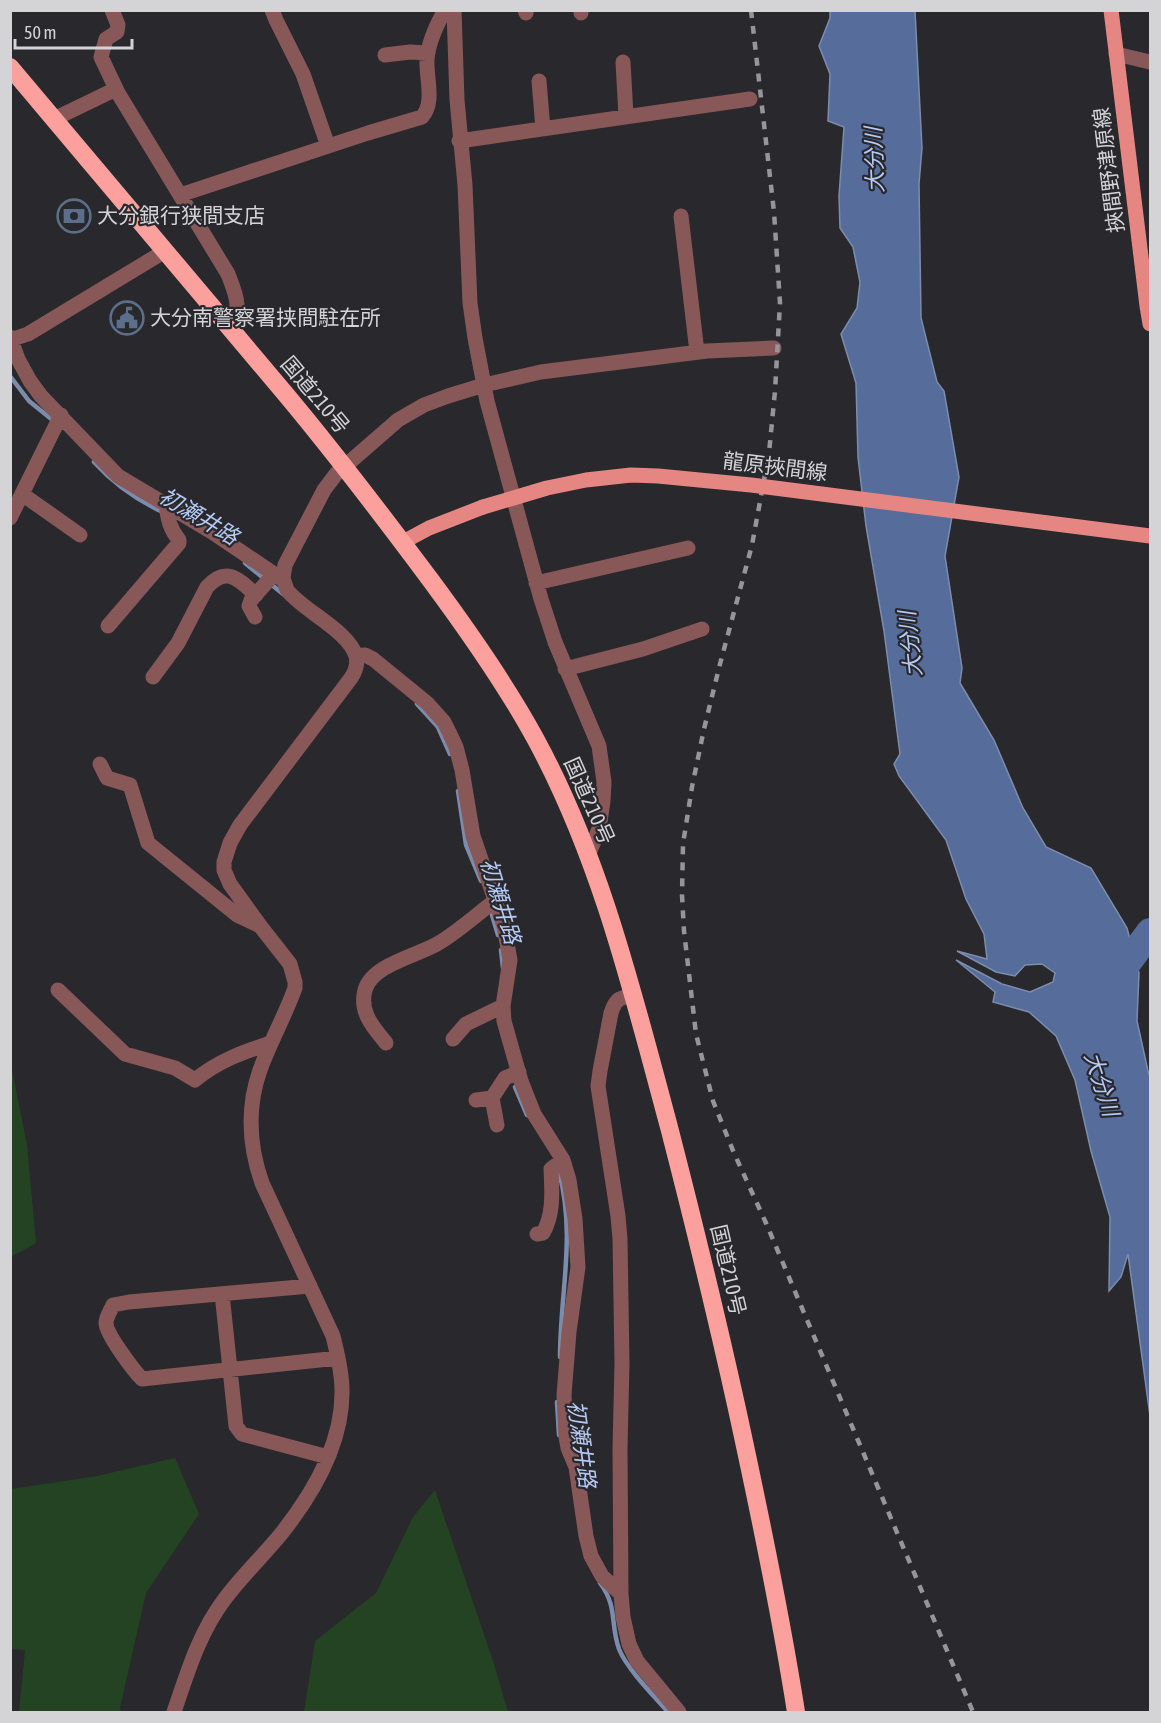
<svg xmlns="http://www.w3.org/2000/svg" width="1161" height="1723" font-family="'Asap Condensed','Noto Sans JP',sans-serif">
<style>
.green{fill:#234322}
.water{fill:#566d9b;stroke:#7c8cad;stroke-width:1.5}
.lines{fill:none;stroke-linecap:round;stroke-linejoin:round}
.stream{stroke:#7c8cad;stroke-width:4.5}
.river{stroke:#566d9b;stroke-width:28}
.minor{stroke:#875857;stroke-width:15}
.major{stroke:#e58683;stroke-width:15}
.highway{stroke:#fca09d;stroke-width:18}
.rail{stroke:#969599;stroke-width:4.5;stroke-dasharray:8 8;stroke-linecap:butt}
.major-bridge{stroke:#e58683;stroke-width:15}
.labels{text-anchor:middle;stroke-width:4.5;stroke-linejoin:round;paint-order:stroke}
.street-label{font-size:21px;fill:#d4d4d7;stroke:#29282d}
.poi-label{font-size:21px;fill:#d4d4d7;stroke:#29282d;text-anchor:start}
.water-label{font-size:22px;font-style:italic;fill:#b4caf4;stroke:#29282d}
</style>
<rect width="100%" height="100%" fill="#29282d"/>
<path class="green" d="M11 1065 27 1145 36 1243 11 1257Z
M175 1458 199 1514 146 1593 120 1708 121 1712H19L25 1650 11 1649V1489L97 1476Z
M435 1490 494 1664 508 1712H304L315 1641 376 1593 413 1517Z"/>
<path class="water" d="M830 11H915L922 148 919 184 921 318 937 382 944 391 959 477 945 556 962 668 960 683 994 740 1023 808 1046 847 1091 868 1127 928 1139 973 1137 1021 1148 1071 1150 1077V1416L1128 1254 1121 1277 1109 1291 1110 1217 1091 1151 1075 1080 1056 1036 1029 1012 993 1002 995 992 956 960 1002 984 1030 992 1053 982 1055 973 1042 964 1025 965 1015 976 996 972 957 951 987 959 984 934 966 899 946 840 899 776 894 764 900 754 884 631 866 526 858 457 856 383 841 334 857 308 860 282 853 247 840 228 839 196 844 127 828 121 830 74 819 46 830 18Z"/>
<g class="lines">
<path class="stream" d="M10 376 29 401 55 422
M94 462C114 484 138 501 165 513
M245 563 283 594
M417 704 438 727 450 754
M458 791 466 845 481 881
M492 915 498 935
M501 950 503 968
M515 1087 527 1115
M559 1172C576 1236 560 1293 560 1357
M557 1402 559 1435
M600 1583C618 1607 610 1624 619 1649 627 1669 654 1696 668 1712"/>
<path class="river" d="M1111 985 1150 932"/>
<path class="minor" d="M112 10 118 25 117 32 106 39 101 57 118 93 228 274C235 293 244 309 228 326
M272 10 276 20 303 74 328 146
M454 10 457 100 465 185 470 303 475 338 487 401 541 599 555 642 599 746 604 782 603 801 599 829 589 853
M525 10 526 13
M581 10V13
M1116 54 1150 62
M385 55 410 52 428 53
M623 62 626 116
M539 81 543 129
M54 119 116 89
M459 141 750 99
M180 195 368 133 422 117C435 103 426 78 427 60 428 44 437 24 445 10
M681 216 697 352
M10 337 18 359 30 381 41 396 118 476 212 532 283 580
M10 340 28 334 165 251
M22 494 80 535
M10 518 61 415
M536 583 688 548
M255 617 249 606 251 600 274 574
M108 626 179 543V540C170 529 168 520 166 505
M356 656 365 655 373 659 427 703 444 722 449 732 456 747 462 770 473 836 504 926 510 960 503 1006 504 1021 521 1081 534 1114 563 1160 569 1180 575 1219 578 1267 569 1332 564 1395 566 1437 568 1448 576 1467 586 1536 591 1556 602 1576 621 1594
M565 669 643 649 702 629
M153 677 178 643 207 587C227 565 239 580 256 595
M100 764 107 778 130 785 148 843 237 915 258 925
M58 990 125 1054 175 1068 195 1080C218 1061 243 1052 271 1043
M634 995C619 998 616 998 611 1013L600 1071 598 1086 618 1216 620 1239 622 1363 620 1449 621 1594 623 1617 629 1644 637 1661 679 1712
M453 1039 466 1024 503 1006
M386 1043C373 1027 359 1012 365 990 372 965 416 956 437 944 458 932 477 914 496 900
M492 1098 497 1125
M476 1100 492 1098 505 1078 519 1072
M537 1234 543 1233C554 1214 552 1191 551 1169L563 1160
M310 1286 129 1302 113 1305C111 1310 106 1317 106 1323 106 1334 134 1371 142 1379L338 1358
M222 1294 236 1426 242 1434 328 1457
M174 1712C187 1674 199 1633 224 1600 241 1577 262 1557 281 1534 313 1494 343 1443 342 1390 342 1371 337 1353 333 1336L262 1183C249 1146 247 1107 260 1070 270 1042 285 1016 295 988V982L290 964 261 927 230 884 224 870V862L230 843 240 825 351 678C355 672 358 664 356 656 348 630 303 611 287 590L283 578 285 565 324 490 336 474 398 420 424 405 448 396 484 385 541 372 707 351 774 348"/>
<path class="major" d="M1111 10 1147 306 1150 324
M403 542 429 528 483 507"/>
<path class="highway" d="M10 67C103 177 196 287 288 397 338 457 385 519 432 582 469 632 505 683 535 738 601 859 633 994 669 1127 693 1220 716 1314 737 1409 759 1510 780 1610 796 1712"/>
<path class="rail" d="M751 10 774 212 780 303 775 391 769 453 752 545 720 664 704 729 692 787 683 844 682 895 684 931 696 1034 713 1101 734 1153 766 1223 973 1712"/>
<path class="major-bridge" d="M483 507 547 488 586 480 631 475 658 476 751 485 1150 536"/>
</g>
<defs>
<symbol id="bank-ring" viewBox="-11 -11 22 22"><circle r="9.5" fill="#29282d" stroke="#5c6f8a" stroke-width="1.5"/><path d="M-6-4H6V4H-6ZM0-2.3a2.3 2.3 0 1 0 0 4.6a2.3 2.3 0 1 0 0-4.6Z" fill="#5c6f8a"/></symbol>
<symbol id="civic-ring" viewBox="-11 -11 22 22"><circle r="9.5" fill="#29282d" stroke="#5c6f8a" stroke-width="1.5"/><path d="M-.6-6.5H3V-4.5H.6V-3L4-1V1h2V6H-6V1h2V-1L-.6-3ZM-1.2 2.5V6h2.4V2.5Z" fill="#5c6f8a"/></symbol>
</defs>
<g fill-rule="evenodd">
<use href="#bank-ring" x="55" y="197" width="38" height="38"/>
<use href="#civic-ring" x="108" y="299" width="38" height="38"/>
</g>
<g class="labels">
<g class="street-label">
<text transform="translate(1109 170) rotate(-97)" y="7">挾間野津原線</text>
<text transform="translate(315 395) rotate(50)" y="7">国道210号</text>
<text transform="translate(775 467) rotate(7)" y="7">龍原挾間線</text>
<text transform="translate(589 801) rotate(66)" y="7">国道210号</text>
<text transform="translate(728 1270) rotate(77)" y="7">国道210号</text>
</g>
<g class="poi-label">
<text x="97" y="223">大分銀行狭間支店</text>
<text x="150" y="325">大分南警察署挟間駐在所</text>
</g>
<g class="water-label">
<text transform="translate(874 160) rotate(-92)" y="8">大分川</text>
<text transform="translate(199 516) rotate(31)" y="8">初瀬井路</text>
<text transform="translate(910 644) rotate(-96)" y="8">大分川</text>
<text transform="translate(501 901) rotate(73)" y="8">初瀬井路</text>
<text transform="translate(1102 1084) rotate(72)" y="8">大分川</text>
<text transform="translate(582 1444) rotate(82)" y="8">初瀬井路</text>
</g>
</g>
<rect width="1161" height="1723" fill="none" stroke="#d4d4d7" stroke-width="24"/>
<path d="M15 39v9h117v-9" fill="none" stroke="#d4d4d7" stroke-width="3"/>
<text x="24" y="39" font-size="18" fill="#d4d4d7" stroke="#29282d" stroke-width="4.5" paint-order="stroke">50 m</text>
</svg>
